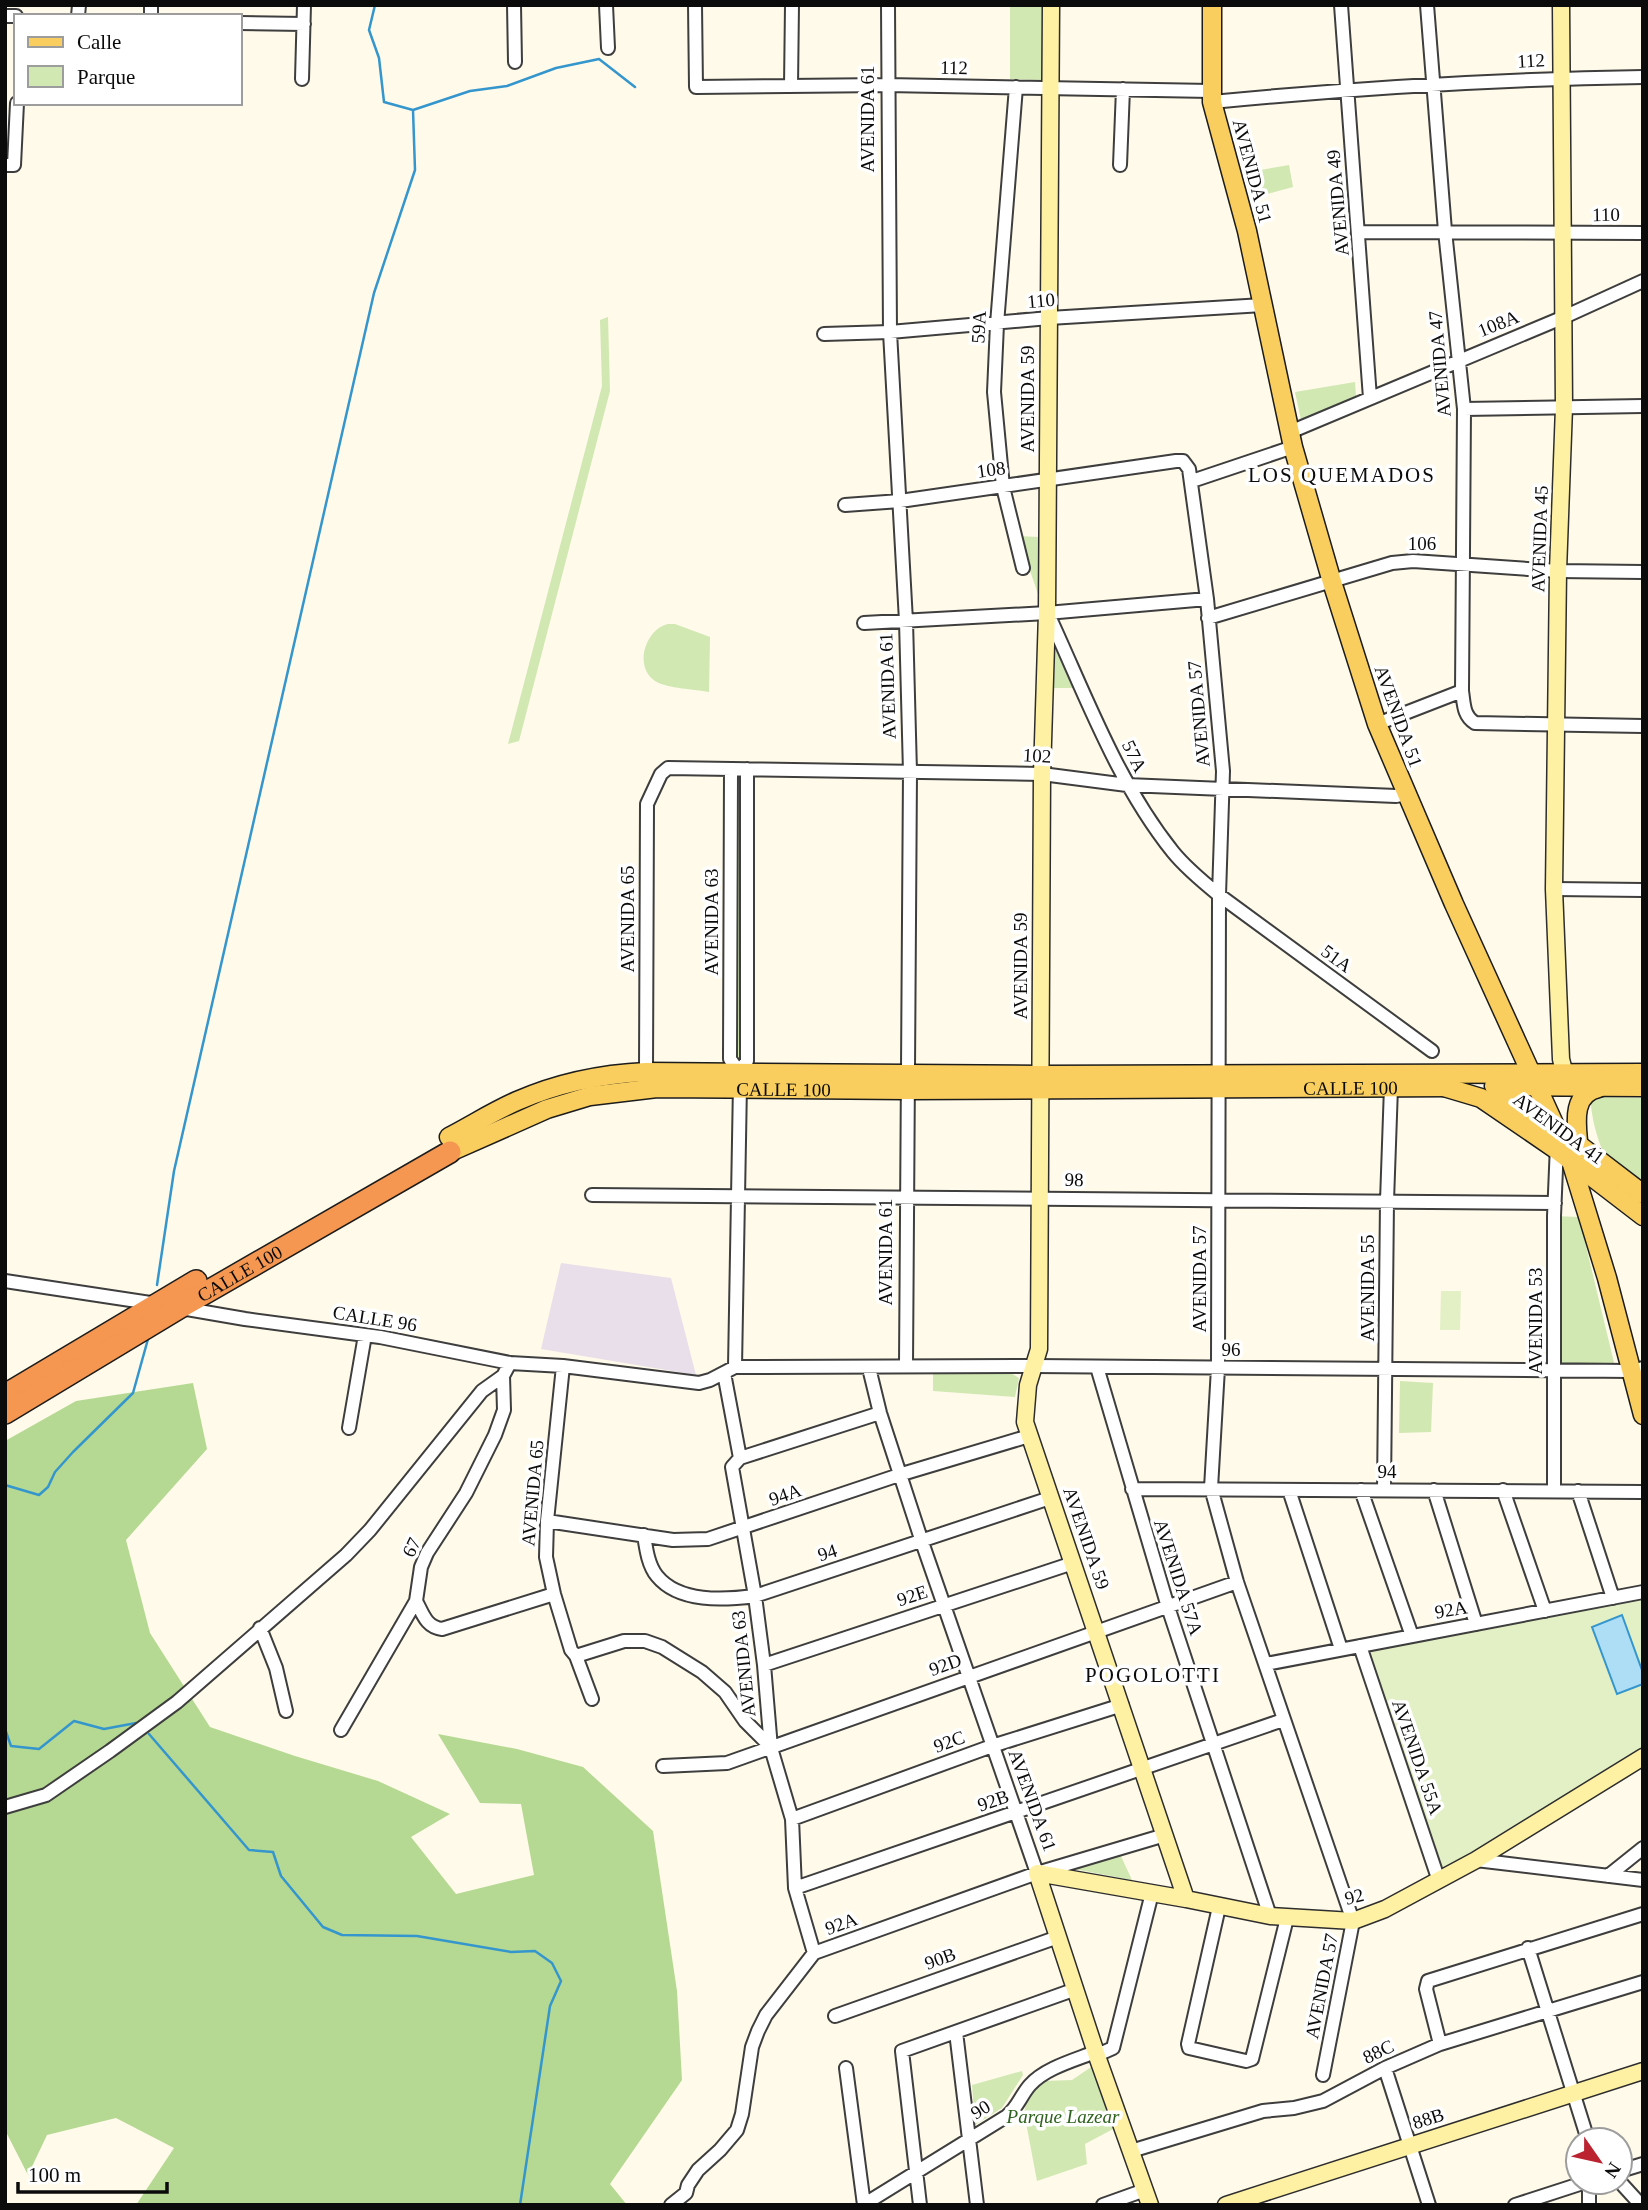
<svg xmlns="http://www.w3.org/2000/svg" width="1648" height="2210" font-family="'Times New Roman',serif">
<style>
.industrial{fill:#e9dfea}
.green{fill:#d1e8b3}
.forest{fill:#b5d993}
.pitch{fill:#e3f0c5}
.water{fill:#aedef6;stroke:#3496cd;stroke-width:2}
.lines{fill:none;stroke-linecap:round;stroke-linejoin:round}
.stream{stroke:#3496cd;stroke-width:2.5}
.street-casing{stroke:#3e3e3e;stroke-width:16}
.secondary-casing{stroke:#2d2d2d;stroke-width:19}
.primary-casing{stroke:#1c1c1c;stroke-width:21}
.highway-casing{stroke:#1c1c1c;stroke-width:24}
.street{stroke:#fff;stroke-width:12}
.secondary{stroke:#fff1a4;stroke-width:16}
.primary{stroke:#f9ce5e;stroke-width:18}
.highway{stroke:#f59651;stroke-width:21}
.labels{text-anchor:middle;stroke-width:7;stroke-linejoin:round;paint-order:stroke}
.street-label{font-size:19px;fill:#0b0b0b;stroke:#fff}
.park-label{font-size:19px;font-style:italic;fill:#2d621c;stroke:#fff}
.neighbourhood-label{font-size:21px;letter-spacing:2px;fill:#0b0b0b;stroke:#fff}
</style>
<rect width="100%" height="100%" fill="#fffae9"/>
<path class="industrial" d="M561 1263 671 1278 696 1375 541 1349Z"/>
<path class="green" d="M1010 5H1043L1044 80 1010 79Z
M1289 165 1293 187 1252 198 1243 173Z
M608 317 610 391 519 741 508 744 602 386 600 320Z
M1355 382 1356 396 1301 420 1295 392Z
M1018 536 1039 537 1038 594Z
M668 624H675L710 637 709 692C694 689 669 689 655 681 633 666 646 629 668 624Z
M1055 649 1073 688H1054Z
M744 772 743 1060 739 1066 733 1059 734 773Z
M1595 1097 1643 1098V1180C1633 1174 1612 1163 1605 1154 1598 1144 1590 1112 1591 1099Z
M1554 1216 1579 1217 1616 1371 1554 1369Z
M933 1372 1011 1373 1019 1378 1015 1397 933 1391Z
M1400 1381 1433 1383 1431 1432 1399 1433Z
M1120 1854 1132 1880 1069 1868Z
M1097 2063 1115 2128 1085 2144 1087 2164 1037 2181 1024 2112 1028 2096 1044 2081 1072 2080Z
M1022 2071 1023 2075 1002 2108 975 2125 972 2085Z"/>
<path class="forest" d="M193 1383 207 1449 126 1540 150 1633 210 1727 295 1756 378 1781 450 1814 411 1837 456 1894 534 1875 521 1804 480 1803 438 1734 517 1749 583 1767 653 1831 677 1991 682 2080 610 2184 627 2205H136L174 2148 116 2118 47 2135 28 2175 5 2130V1441L76 1401Z"/>
<path class="pitch" d="M1441 1291H1461L1460 1330H1440Z
M1643 1592V1757L1439 1881 1360 1646Z"/>
<path class="water" d="M1622 1615 1643 1673V1684L1617 1694 1592 1627Z"/>
<g class="lines">
<path class="stream" d="M375 5 369 30 379 58 384 102 413 110 470 91 507 86 556 68 599 59 635 87
M157 1285 174 1171 374 293 415 170 413 110
M5 1485 39 1495 48 1487 55 1472 73 1452 133 1393 148 1339
M5 1729 11 1746 39 1749 74 1721 104 1729 136 1723
M149 1734 249 1850 273 1852 281 1876 323 1927 342 1935 417 1936 511 1952 535 1951 552 1963 561 1981 550 2006 520 2205"/>
<defs>
<path id="street" d="M514 5 515 62
M606 5 608 48
M695 5 696 87 887 85 1211 91
M888 5 890 332 906 621 910 772 906 1366
M1341 5 1370 398
M1427 5 1445 231 1464 409 1462 691C1464 703 1463 716 1475 723L1643 726
M5 16H16
M78 16 79 5
M151 16V5
M240 23 304 24
M302 79 304 5
M791 86 792 5
M1016 87 997 324 994 392 1003 487 1023 568
M1212 102C1355 88 1499 79 1643 77
M5 165H14L17 103
M1120 165 1123 89
M1359 232 1643 233
M824 334 890 332 1049 318 1263 305
M1464 409 1643 406
M1290 432 1564 317 1643 281
M1192 481 1293 447
M845 505 900 501 1176 461H1183L1189 469 1207 599 1223 771 1219 895 1218 1368 1211 1488 1237 1582 1353 1921 1323 2075
M1049 616C1086 696 1117 782 1173 852 1186 868 1203 882 1219 895L1432 1051
M1208 618 1392 563 1413 561 1558 571 1643 572
M864 623 1047 613 1207 599
M1377 724 1462 691
M731 769 730 1059 739 1072 747 1061V769
M1554 889 1643 890
M646 1072 647 804 661 774 668 768 1042 774 1127 785 1396 796 1406 794
M592 1195 1555 1203
M5 1281 157 1304
M181 1308 245 1319 380 1337 510 1363 563 1366 699 1383 710 1380 735 1367
M563 1366 547 1521 546 1557 554 1594 571 1650 576 1656 592 1699
M735 1367 1035 1366 1631 1371 1643 1368
M735 1367 740 1084
M1097 1367 1168 1607 1270 1916
M869 1368 880 1413 922 1542 1037 1873
M724 1373 740 1458
M349 1428 365 1335
M1132 1489 1643 1492
M1289 1490 1341 1649
M1361 1490 1412 1636
M1384 1490 1387 1201 1391 1087
M1434 1490 1476 1624
M1503 1490 1545 1611
M1554 1491V1216L1557 1145
M1578 1491 1613 1598
M547 1521 673 1540 708 1539 902 1474 1029 1436
M644 1535C646 1548 648 1565 657 1576 679 1603 724 1600 755 1596L1050 1498
M416 1601C423 1614 426 1627 442 1629L554 1594
M260 1628 276 1668 286 1711
M1360 1646 1439 1881
M576 1656 624 1641H645L662 1647 702 1672 725 1692 745 1721 771 1747
M1266 1664 1643 1592
M764 1665 1073 1563
M341 1730 416 1601 421 1567 427 1553 466 1493 495 1435 504 1410 503 1376
M663 1766 727 1763 1237 1582
M5 1807 46 1795 110 1751 177 1702 346 1555 370 1530 482 1391 503 1376 510 1363
M792 1819 992 1746 1122 1705
M1476 1860 1643 1880
M1608 1876 1643 1848
M795 1888 1283 1720
M1219 1907 1188 2044 1189 2048 1246 2061 1252 2059 1287 1918
M1528 1948 1588 2140
M814 1953 795 1888 792 1819 771 1748 764 1665 755 1596 732 1467 740 1458 880 1413
M835 2016 1058 1937
M956 2032 977 2205
M1440 2044 1426 1989 1428 1981 1643 1914
M846 2068 864 2205
M1385 2068 1429 2205
M1131 2151 1263 2111 1294 2108 1323 2101 1385 2068 1440 2044 1643 1982
M1620 2171 1643 2164
M1589 2182V2205
M1620 2182 1641 2205
M671 2205 686 2193 688 2185 698 2170 720 2150 737 2130 742 2114 752 2047 758 2031 766 2015 814 1953 1037 1873 1165 1835
M863 2205 1007 2116C1018 2107 1021 2095 1030 2085 1045 2068 1075 2060 1095 2052H1104L1113 2048 1152 1893
M920 2205 902 2051 1076 1989
M1103 2205 1145 2190
M1515 2205 1586 2182"/>
<path id="secondary" d="M1051 5 1047 613 1042 774 1039 1349 1028 1385 1025 1422 1186 1899
M1561 5 1564 407 1558 571 1554 889 1561 1059 1567 1083
M1150 2205 1098 2059 1037 1873 1186 1899 1270 1916 1353 1921 1385 1909 1476 1860 1643 1757
M1226 2205 1643 2071"/>
<g id="primary">
<path d="M1212 5V102L1247 231 1293 447 1332 582 1377 724 1454 904 1571 1161 1607 1278 1643 1415"/>
<path d="M1494 1086 1579 1145 1643 1194"/>
<path d="M1496 1086 1643 1087"/>
<path d="M1444 1087 1481 1098 1557 1150 1643 1216"/>
<path d="M449 1137C472 1125 494 1111 517 1101 558 1083 602 1074 646 1072L1041 1075 1643 1073"/>
<path id="s1" d="M450 1152 547 1109 590 1096 657 1088 907 1090 1450 1087"/>
<path d="M1579 1153C1578 1131 1568 1094 1599 1088"/>
</g>
<g id="highway">
<path d="M5 1395 196 1281"/>
<path id="s2" d="M5 1413 179 1308 450 1152"/>
</g>
</defs>
<use href="#street" class="street-casing"/>
<use href="#secondary" class="secondary-casing"/>
<use href="#primary" class="primary-casing"/>
<use href="#highway" class="highway-casing"/>
<use href="#street" class="street"/>
<use href="#secondary" class="secondary"/>
<use href="#primary" class="primary"/>
<use href="#highway" class="highway"/>
</g>
<g class="labels">
<g class="street-label">
<text transform="translate(1531 60) rotate(-3)" y="7">112</text>
<text transform="translate(954 67) rotate(1)" y="7">112</text>
<text transform="translate(867 119) rotate(-90)" y="7">AVENIDA 61</text>
<text transform="translate(1253 171) rotate(75)" y="7">AVENIDA 51</text>
<text transform="translate(1337 203) rotate(-95)" y="7">AVENIDA 49</text>
<text transform="translate(1606 214) rotate(-1)" y="7">110</text>
<text transform="translate(1041 300) rotate(-5)" y="7">110</text>
<text transform="translate(1498 323) rotate(-22)" y="7">108A</text>
<text transform="translate(978 327) rotate(-87)" y="7">59A</text>
<text transform="translate(1439 364) rotate(-95)" y="7">AVENIDA 47</text>
<text transform="translate(1027 399) rotate(-90)" y="7">AVENIDA 59</text>
<text transform="translate(991 469) rotate(-8)" y="7">108</text>
<text transform="translate(1539 539) rotate(-88)" y="7">AVENIDA 45</text>
<text x="1422" y="550">106</text>
<text transform="translate(887 686) rotate(-92)" y="7">AVENIDA 61</text>
<text transform="translate(1198 714) rotate(-95)" y="7">AVENIDA 57</text>
<text transform="translate(1399 716) rotate(70)" y="7">AVENIDA 51</text>
<text transform="translate(1037 755) rotate(3)" y="7">102</text>
<text transform="translate(1135 756) rotate(64)" y="7">57A</text>
<text transform="translate(627 919) rotate(-90)" y="7">AVENIDA 65</text>
<text transform="translate(711 922) rotate(-90)" y="7">AVENIDA 63</text>
<text transform="translate(1337 958) rotate(36)" y="7">51A</text>
<text transform="translate(1020 966) rotate(-90)" y="7">AVENIDA 59</text>
<text dy="7" stroke="none"><textPath href="#s1" startOffset="912">CALLE 100</textPath></text>
<text dy="7" stroke="none"><textPath href="#s1" startOffset="345">CALLE 100</textPath></text>
<text transform="translate(1559 1128) rotate(36)" y="7">AVENIDA 41</text>
<text transform="translate(1074 1179) rotate(1)" y="7">98</text>
<text transform="translate(885 1252) rotate(-90)" y="7">AVENIDA 61</text>
<text dy="7" stroke="none"><textPath href="#s2" startOffset="273">CALLE 100</textPath></text>
<text transform="translate(1199 1279) rotate(-90)" y="7">AVENIDA 57</text>
<text transform="translate(1367 1288) rotate(-90)" y="7">AVENIDA 55</text>
<text transform="translate(375 1318) rotate(9)" y="7">CALLE 96</text>
<text transform="translate(1535 1321) rotate(-90)" y="7">AVENIDA 53</text>
<text x="1231" y="1356">96</text>
<text x="1387" y="1478">94</text>
<text transform="translate(532 1493) rotate(-85)" y="7">AVENIDA 65</text>
<text transform="translate(785 1494) rotate(-19)" y="7">94A</text>
<text transform="translate(1087 1538) rotate(71)" y="7">AVENIDA 59</text>
<text transform="translate(411 1547) rotate(-65)" y="7">67</text>
<text transform="translate(827 1552) rotate(-18)" y="7">94</text>
<text transform="translate(1179 1577) rotate(72)" y="7">AVENIDA 57A</text>
<text transform="translate(912 1595) rotate(-18)" y="7">92E</text>
<text transform="translate(1451 1609) rotate(-10)" y="7">92A</text>
<text transform="translate(743 1664) rotate(-96)" y="7">AVENIDA 63</text>
<text transform="translate(945 1664) rotate(-20)" y="7">92D</text>
<text transform="translate(949 1741) rotate(-20)" y="7">92C</text>
<text transform="translate(1418 1757) rotate(71)" y="7">AVENIDA 55A</text>
<text transform="translate(993 1800) rotate(-19)" y="7">92B</text>
<text transform="translate(1033 1800) rotate(70)" y="7">AVENIDA 61</text>
<text transform="translate(1354 1896) rotate(-14)" y="7">92</text>
<text transform="translate(841 1923) rotate(-20)" y="7">92A</text>
<text transform="translate(940 1958) rotate(-20)" y="7">90B</text>
<text transform="translate(1321 1986) rotate(-79)" y="7">AVENIDA 57</text>
<text transform="translate(1378 2051) rotate(-26)" y="7">88C</text>
<text transform="translate(980 2109) rotate(-32)" y="7">90</text>
<text transform="translate(1428 2118) rotate(-18)" y="7">88B</text>
</g>
<g class="park-label">
<text x="1063" y="2123">Parque Lazear</text>
</g>
<g class="neighbourhood-label">
<text x="1342" y="482">LOS QUEMADOS</text>
<text x="1153" y="1682">POGOLOTTI</text>
</g>
</g>
<rect width="1648" height="2210" fill="none" stroke="#0b0b0b" stroke-width="14"/>
<rect x="14" y="14" width="228" height="91" fill="#ffffff" stroke="#9d9d9d" stroke-width="2"/>
<rect x="28" y="37" width="35" height="10" fill="#f9ce5e" stroke="#9d9d9d" stroke-width="2"/>
<text x="77" y="49" font-size="21" fill="#0b0b0b">Calle</text>
<rect x="28" y="66" width="35" height="21" fill="#d1e8b3" stroke="#9d9d9d" stroke-width="2"/>
<text x="77" y="84" font-size="21" fill="#0b0b0b">Parque</text>
<g transform="translate(1599 2161) rotate(124)"><circle r="33" fill="#ffffff" stroke="#9d9d9d" stroke-width="2"/>
<path d="M0-5L12 26L0 18L-12 26Z" fill="#bb2330"/>
<text y="-10" font-size="19" font-weight="bold" text-anchor="middle" fill="#0b0b0b">N</text>
</g>
<path d="M18 2182v10h149v-10" fill="none" stroke="#0b0b0b" stroke-width="3.5"/>
<text x="28" y="2182" font-size="21" fill="#0b0b0b" stroke="#ffffff" stroke-width="5" paint-order="stroke">100 m</text>
</svg>
